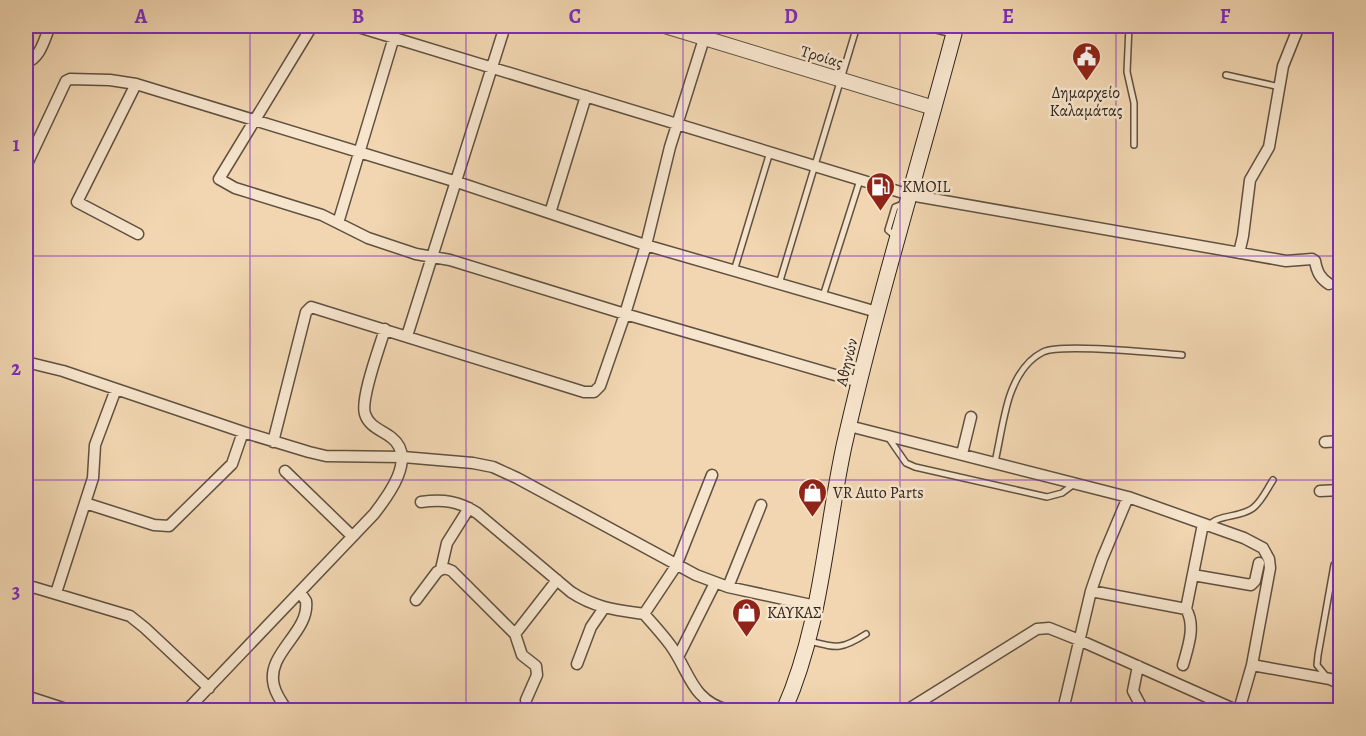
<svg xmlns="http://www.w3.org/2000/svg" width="1366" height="736" font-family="Alegreya,serif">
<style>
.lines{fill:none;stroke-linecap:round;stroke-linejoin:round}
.service-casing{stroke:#5f5140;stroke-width:8}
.minor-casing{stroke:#5f5140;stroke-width:13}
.tertiary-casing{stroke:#5f5140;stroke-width:16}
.secondary-casing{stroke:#2e251b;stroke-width:17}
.service{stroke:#f6e4cc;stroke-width:5}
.minor{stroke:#f6e4cc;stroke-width:10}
.tertiary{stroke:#f6e4cc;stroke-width:14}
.secondary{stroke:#f6e4cc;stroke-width:15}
.grid{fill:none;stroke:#7b2cbf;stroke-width:1.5;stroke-opacity:0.55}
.labels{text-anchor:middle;stroke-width:5;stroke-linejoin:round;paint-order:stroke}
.street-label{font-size:16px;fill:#2e251b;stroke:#f6e4cc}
.poi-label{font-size:16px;fill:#2e251b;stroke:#f6e4cc;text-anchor:start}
.neatline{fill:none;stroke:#7b2cbf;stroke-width:2}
.grid-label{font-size:20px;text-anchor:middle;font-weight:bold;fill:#7b2cbf}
</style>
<rect width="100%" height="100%" fill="#f1d6b1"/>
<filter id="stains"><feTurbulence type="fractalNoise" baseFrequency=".00333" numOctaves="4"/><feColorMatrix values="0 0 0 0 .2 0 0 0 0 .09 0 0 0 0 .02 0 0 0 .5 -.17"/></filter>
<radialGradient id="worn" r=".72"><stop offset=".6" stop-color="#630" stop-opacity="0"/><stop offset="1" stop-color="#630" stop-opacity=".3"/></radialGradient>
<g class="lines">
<defs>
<path id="service" d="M1129 26 1127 72 1134 103V145
M1226 75 1280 87
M895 236 888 230 895 207 903 204
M734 271 770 152
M779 284 857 26
M823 296 860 180
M888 437 906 463 915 467 1047 497 1062 493 1074 484
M995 462C1000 440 1003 416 1010 395 1016 378 1027 360 1043 352 1061 343 1156 353 1182 355
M1209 526C1217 514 1240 518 1253 508 1262 501 1267 489 1273 480
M809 641C837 648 841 650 866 634
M1326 676 1317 665 1318 655 1334 565"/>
<path id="minor" d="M312 26 219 179 235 188 322 215 368 238 416 254 450 260 625 314 859 382
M355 26 910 195 1286 261 1312 259 1315 261C1317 272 1320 278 1329 284
M930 26 954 32
M1336 26 1340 29
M26 62C40 60 45 37 50 26
M26 166 66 81 70 79 110 80 136 84
M550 213 586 96
M338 223 394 37
M138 234 77 202 136 84 457 182 642 244 877 312
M1239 253 1243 236 1250 180 1269 147 1283 66 1299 26
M407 336 505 26
M26 362 63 371 243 432 309 452 326 456 403 457 473 463 493 467 517 478 696 575 728 587 816 606
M849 426 1128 497 1244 538 1263 548 1269 559 1270 568 1252 665 1239 710
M273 442 306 312 311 307 584 392H594L600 386 625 314 646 245 670 147 708 26
M1325 442 1340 441
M962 454 971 417
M285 471 352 536
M1320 491 1340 490
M421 502C443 499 459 501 477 513L571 592C595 608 617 610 644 614 653 624 663 635 671 646 690 673 692 701 728 710
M85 503 154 525 169 526 232 464 243 432
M441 569 447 543 469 508
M1193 575 1251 585 1255 581 1259 563
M26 585 130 616 145 628 209 688
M728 587 761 505
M1091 591 1186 609 1203 524
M56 593 93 478 95 445 116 389
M416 600 437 572C443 568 446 568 452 571L515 634 522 655 536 666 537 675 526 700
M644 614 676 566 712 475
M515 634 557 580
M678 657 715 583
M577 664 591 627 604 608
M1183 665C1188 647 1196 626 1186 609
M1252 665 1330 679 1340 684
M1138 666 1133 691 1143 710
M26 696 69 710
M187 710 374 514C388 496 417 458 392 438 382 430 369 427 365 414 360 399 380 346 385 329
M287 710C282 703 276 694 274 686 265 653 310 633 306 601L300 592
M907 710 1037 629 1049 628 1079 640 1236 710
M1063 710 1091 591 1102 559 1128 497"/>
<path id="tertiary" d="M665 26 934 108"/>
<path id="secondary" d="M784 710C821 627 825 535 844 446 876 304 919 166 956 26"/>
</defs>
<use href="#service" class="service-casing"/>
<use href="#minor" class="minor-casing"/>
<use href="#tertiary" class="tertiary-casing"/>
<use href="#secondary" class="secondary-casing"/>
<use href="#service" class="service"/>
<use href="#minor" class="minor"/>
<use href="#tertiary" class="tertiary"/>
<use href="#secondary" class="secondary"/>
</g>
<path class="grid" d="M250 26V710M466 26V710M683 26V710M900 26V710M1116 26V710M26 256H1340M26 480H1340"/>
<defs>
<symbol id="civic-pin" viewBox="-11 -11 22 30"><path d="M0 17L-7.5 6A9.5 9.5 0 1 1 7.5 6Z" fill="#8f2418" stroke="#f6e4cc"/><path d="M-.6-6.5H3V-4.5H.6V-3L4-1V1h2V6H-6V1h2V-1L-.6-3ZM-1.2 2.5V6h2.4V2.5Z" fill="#fff"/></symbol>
<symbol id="fuel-pin" viewBox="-11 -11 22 30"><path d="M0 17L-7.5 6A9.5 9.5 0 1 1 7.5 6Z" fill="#8f2418" stroke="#f6e4cc"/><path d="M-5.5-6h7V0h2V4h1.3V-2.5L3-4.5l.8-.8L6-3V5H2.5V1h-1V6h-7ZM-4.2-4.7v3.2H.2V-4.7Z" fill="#fff"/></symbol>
<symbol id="shop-pin" viewBox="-11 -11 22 30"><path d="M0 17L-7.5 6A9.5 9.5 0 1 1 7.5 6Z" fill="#8f2418" stroke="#f6e4cc"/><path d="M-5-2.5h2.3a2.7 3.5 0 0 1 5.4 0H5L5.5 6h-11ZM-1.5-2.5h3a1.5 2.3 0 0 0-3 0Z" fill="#fff"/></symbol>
</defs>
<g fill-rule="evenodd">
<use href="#civic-pin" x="1070" y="40" width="33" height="45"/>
<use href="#fuel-pin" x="864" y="170" width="33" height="45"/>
<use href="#shop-pin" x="796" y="476" width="33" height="45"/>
<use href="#shop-pin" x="730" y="596" width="33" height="45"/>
</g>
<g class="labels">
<g class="street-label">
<text transform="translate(822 56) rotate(17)" y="6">Τροίας</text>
<text transform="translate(846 362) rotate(-76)" y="6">Αθηνών</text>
</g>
<g class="poi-label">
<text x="1086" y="98" text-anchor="middle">Δημαρχείο<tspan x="1086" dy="18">Καλαμάτας</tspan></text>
<text x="902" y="192">KMOIL</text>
<text x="833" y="498">VR Auto Parts</text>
<text x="767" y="618">ΚΑΥΚΑΣ</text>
</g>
</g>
<rect width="1366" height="736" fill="none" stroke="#f1d6b1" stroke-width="66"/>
<rect x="33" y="33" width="1300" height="670" class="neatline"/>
<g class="grid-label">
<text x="141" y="23">A</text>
<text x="358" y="23">B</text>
<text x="575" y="23">C</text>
<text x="791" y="23">D</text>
<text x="1008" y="23">E</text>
<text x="1225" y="23">F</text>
<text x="16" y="151">1</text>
<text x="16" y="375">2</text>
<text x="16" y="598">3</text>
</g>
<rect width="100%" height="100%" filter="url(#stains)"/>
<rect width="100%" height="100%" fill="url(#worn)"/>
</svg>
